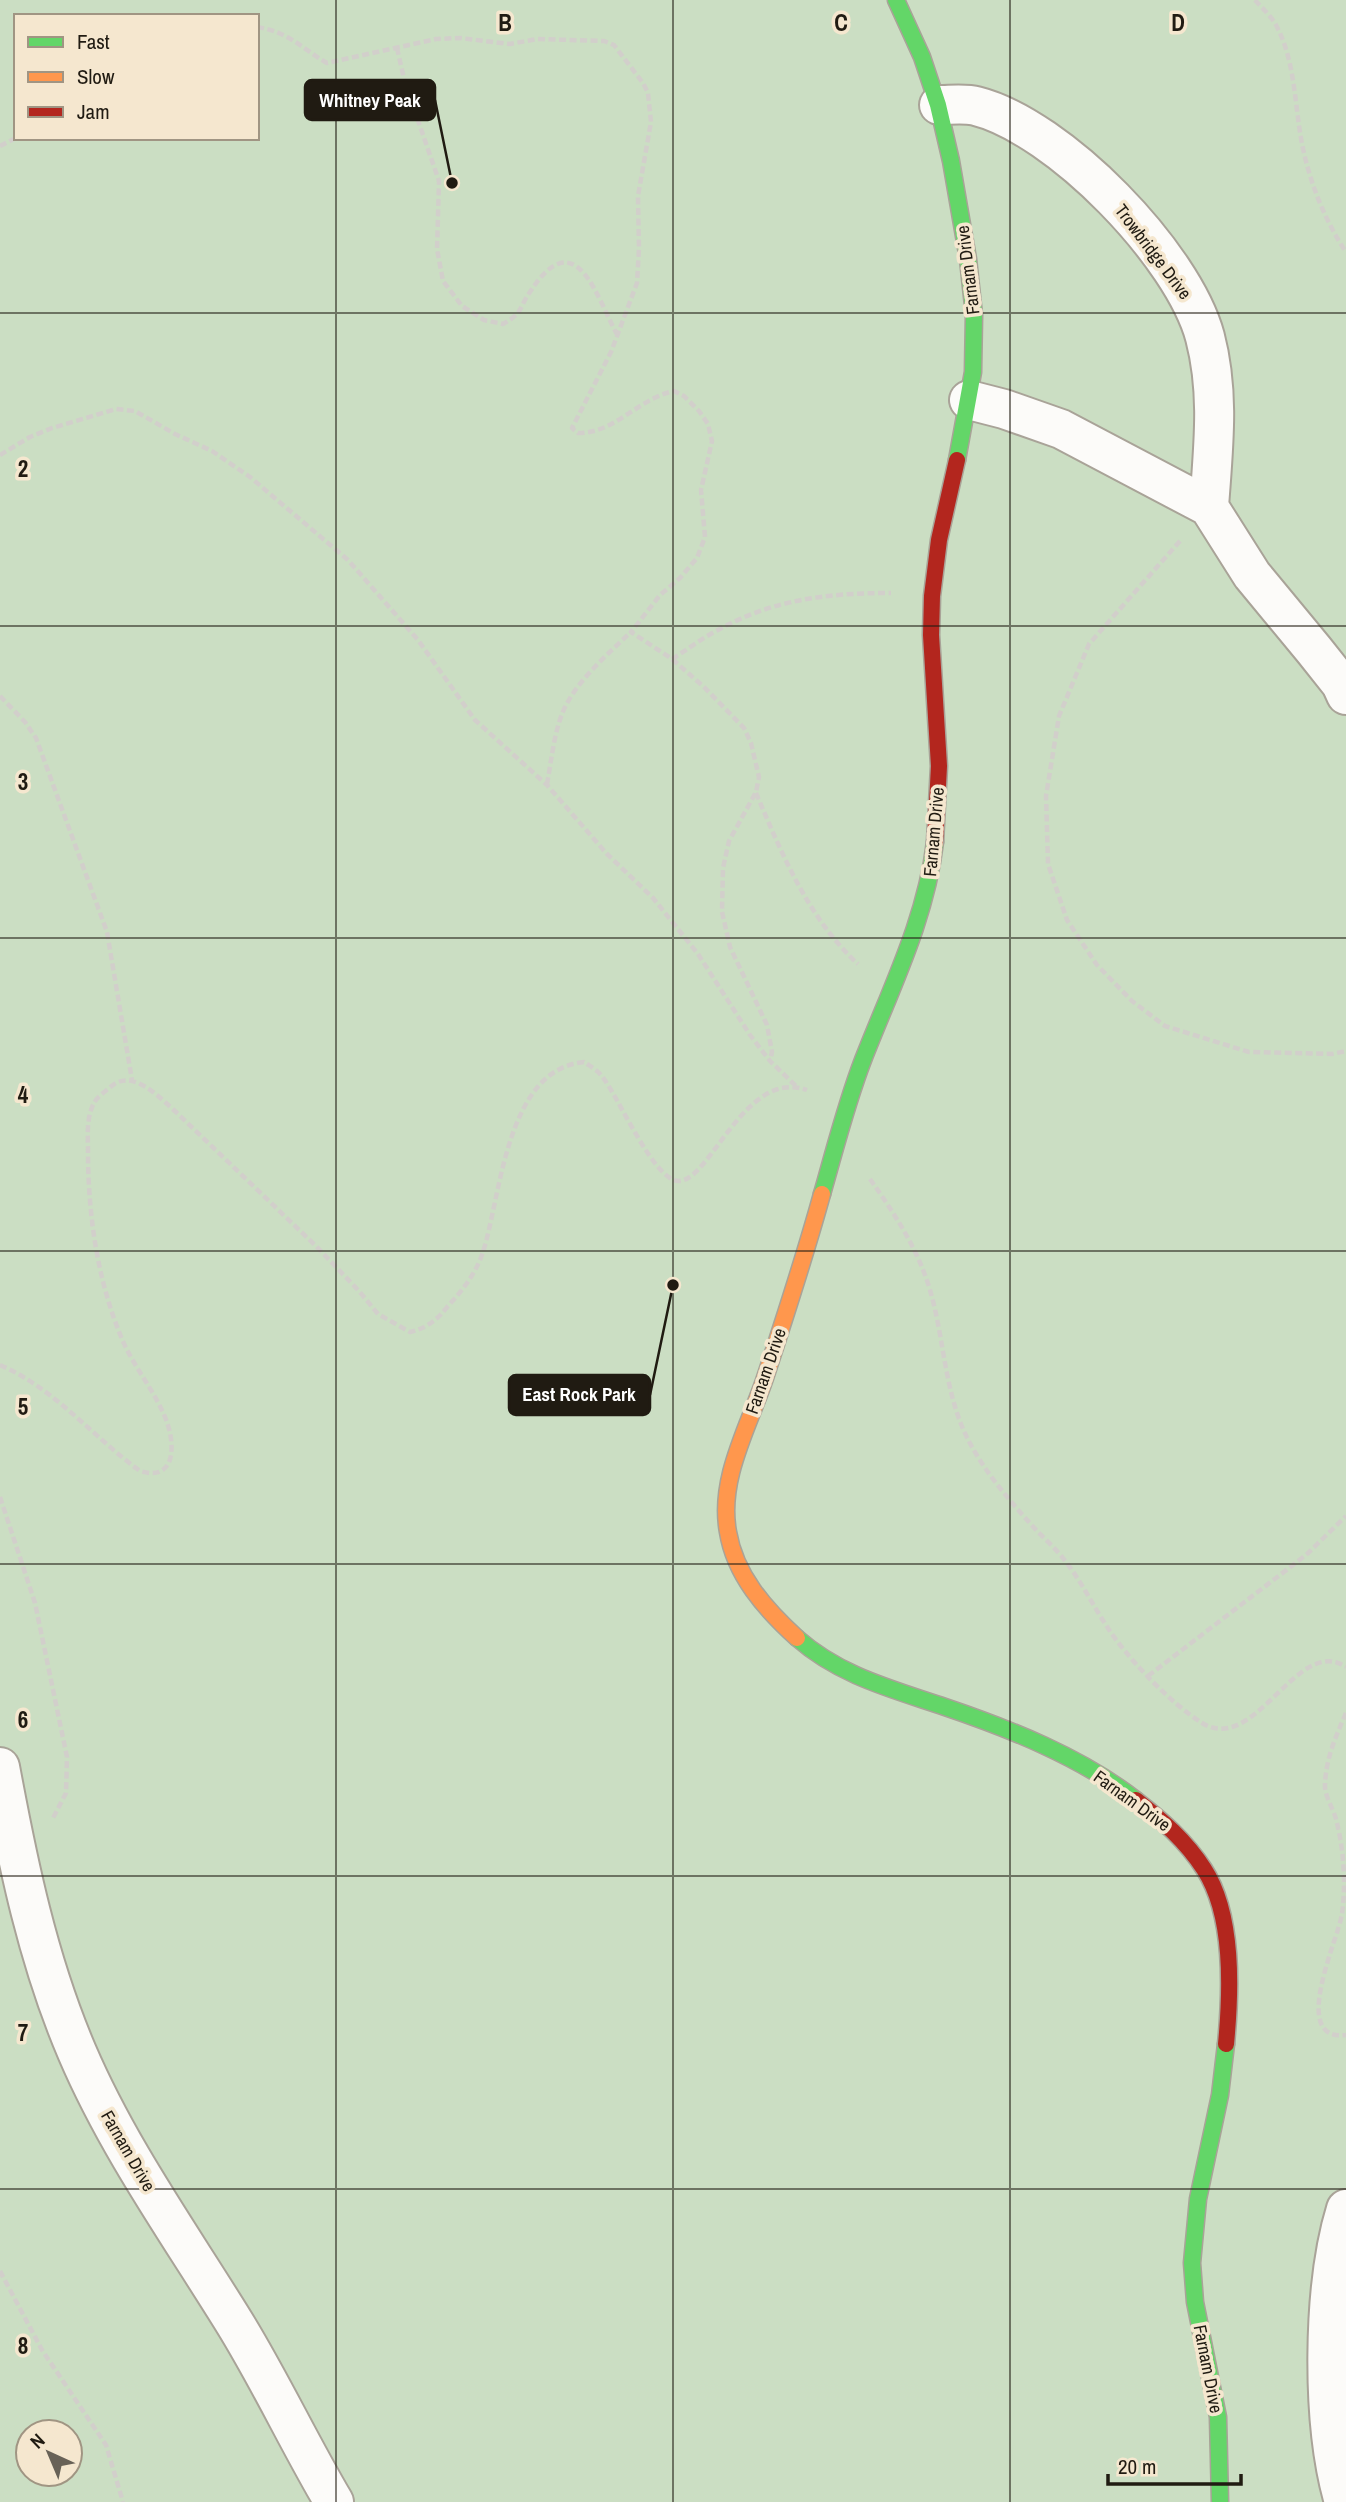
<svg xmlns="http://www.w3.org/2000/svg" width="1346" height="2502" font-family="'Archivo Narrow',sans-serif">
<style>
.green{fill:#cbdec3;fill-rule:evenodd}
.lines{fill:none;stroke-linecap:round;stroke-linejoin:round}
.street-casing{stroke:#a9a398;stroke-width:42}
.fast-casing{stroke:#a9a398;stroke-width:19}
.slow-casing{stroke:#a9a398;stroke-width:19}
.jam-casing{stroke:#a9a398;stroke-width:19}
.path{stroke:#d2cfcb;stroke-width:4.5;stroke-dasharray:7 3.5;stroke-linecap:butt}
.street{stroke:#fcfbf9;stroke-width:38}
.fast{stroke:#63d668;stroke-width:16}
.slow{stroke:#ff974d;stroke-width:16}
.jam{stroke:#b3261e;stroke-width:16}
.grid{fill:none;stroke:#201b12;stroke-width:2;stroke-opacity:0.55}
.labels{text-anchor:middle;stroke-width:7;stroke-linejoin:round;paint-order:stroke}
.street-label{font-size:18px;fill:#201b12;stroke:#f5e7cf}
.grid-label{font-size:23px;text-anchor:middle;font-weight:bold;fill:#201b12;stroke:#f5e7cf;stroke-width:7;stroke-linejoin:round;paint-order:stroke}
.leader{fill:none;stroke:#201b12;stroke-width:2.5}
.callout-dot{fill:#201b12;stroke:#f5e7cf;stroke-width:2.5}
.callout{fill:#201b12;stroke:#201b12;stroke-width:2.5}
.callout-label{font-size:19px;text-anchor:middle;font-weight:bold;fill:#fff}
</style>
<rect width="100%" height="100%" fill="#ede5d7"/>
<path class="green" d="M0 0H1346V2502H0ZM16 16H257V138H16ZM28 2432H70V2474H28Z"/>
<g class="lines">
<defs>
<path id="street" d="M939 105C950 105 965 103 976 106 1059 127 1183 255 1205 337 1220 394 1213 449 1209 507
M969 400 1004 409 1061 429 1209 507 1252 575 1314 650 1341 684 1346 695
M0 1767C18 1864 38 1961 77 2052 118 2148 179 2233 234 2322 270 2380 299 2443 334 2502
M1344 2502C1321 2424 1322 2287 1346 2209"/>
<path id="fast" d="M896 0 922 57 938 105 951 161 968 259 974 315 973 372 957 460
M822 1194C835 1149 846 1104 863 1060 891 988 926 919 935 842
M797 1638C840 1676 892 1689 945 1707 1010 1729 1081 1757 1136 1800
M1220 2502 1218 2417 1195 2302 1192 2263 1198 2199 1220 2095 1226 2044"/>
<path id="slow" d="M797 1638C765 1609 735 1575 728 1532 718 1479 749 1426 765 1378 785 1317 805 1256 822 1194"/>
<path id="jam" d="M935 842 939 766 931 635 932 596 939 540 957 460
M1136 1800C1162 1820 1186 1841 1204 1869 1234 1915 1231 1991 1226 2044"/>
</defs>
<use href="#street" class="street-casing"/>
<use href="#fast" class="fast-casing"/>
<use href="#slow" class="slow-casing"/>
<use href="#jam" class="jam-casing"/>
<path class="path" d="M1255 0C1262 8 1271 16 1276 25 1297 64 1294 111 1304 153 1312 188 1326 222 1346 252
M257 27C289 32 301 48 327 63L436 39 460 38 510 44 537 39 604 41 614 45 643 83 648 93 651 122 638 196 639 249 637 283 611 352 572 428 578 433C616 433 637 399 674 391L684 396 699 411 708 424 712 441 701 490 705 537 697 558 680 578 660 595 631 632 672 659 704 687 744 728 751 743 759 777 756 792 729 841 723 868 722 912 730 947 767 1025 772 1052 770 1061
M397 48 405 83 439 181 437 249 443 281 462 306 484 320 503 324C524 312 518 309 530 292 577 219 597 300 618 336
M0 146 16 138
M0 455 30 437 52 428 116 409 135 411 175 434 212 451 250 477 348 560 418 640 475 720 547 785 607 854 653 898 698 954 750 1035 770 1061 796 1086
M1180 541 1089 644 1059 716 1046 796 1048 864 1067 920 1097 965 1132 1001 1165 1026 1249 1052 1332 1054 1346 1051
M672 659C687 650 702 638 718 630 774 599 828 593 891 593
M0 696 25 722 36 738 107 932 132 1080
M547 784C552 758 554 729 566 705 581 677 608 654 631 632
M756 793C782 854 808 918 858 964
M870 1179C894 1213 918 1249 930 1290 943 1334 944 1381 961 1424 977 1464 1008 1499 1037 1531 1047 1541 1058 1551 1066 1562 1081 1581 1092 1604 1106 1625 1126 1657 1170 1703 1202 1723 1256 1756 1297 1634 1346 1667
M0 1365C54 1388 93 1437 140 1471 165 1479 174 1463 171 1439 167 1405 135 1371 122 1339 97 1280 88 1213 88 1151 88 1135 86 1118 94 1103 97 1097 107 1090 113 1085 134 1069 161 1099 176 1112L316 1246 359 1291 378 1314 410 1332C427 1328 437 1320 448 1306 463 1290 476 1273 483 1252 501 1196 506 1069 584 1062 590 1066 597 1070 601 1075 618 1095 654 1182 679 1181 711 1180 745 1068 807 1090
M0 1497 35 1603 67 1757 66 1793 53 1818
M1148 1676 1306 1555 1346 1516
M1346 1713C1336 1736 1326 1758 1325 1784 1324 1795 1333 1808 1336 1819 1344 1850 1346 1883 1342 1914 1338 1940 1289 2042 1346 2035
M0 2271 42 2350 106 2445 123 2502"/>
<use href="#street" class="street"/>
<use href="#fast" class="fast"/>
<use href="#slow" class="slow"/>
<use href="#jam" class="jam"/>
</g>
<path class="grid" d="M336 0V2502M673 0V2502M1010 0V2502M0 313H1346M0 626H1346M0 938H1346M0 1251H1346M0 1564H1346M0 1876H1346M0 2189H1346"/>
<g class="labels">
<g class="street-label">
<text transform="translate(1153 252) rotate(53)" y="6">Trowbridge Drive</text>
<text transform="translate(968 270) rotate(-97)" y="6">Farnam Drive</text>
<text transform="translate(934 832) rotate(-85)" y="6">Farnam Drive</text>
<text transform="translate(766 1371) rotate(-71)" y="6">Farnam Drive</text>
<text transform="translate(1132 1801) rotate(36)" y="6">Farnam Drive</text>
<text transform="translate(128 2151) rotate(60)" y="6">Farnam Drive</text>
<text transform="translate(1208 2369) rotate(79)" y="6">Farnam Drive</text>
</g>
</g>
<g class="grid-label">
<text x="505" y="31">B</text>
<text x="841" y="31">C</text>
<text x="1178" y="31">D</text>
<text x="23" y="477">2</text>
<text x="23" y="790">3</text>
<text x="23" y="1103">4</text>
<text x="23" y="1415">5</text>
<text x="23" y="1728">6</text>
<text x="23" y="2041">7</text>
<text x="23" y="2354">8</text>
</g>
<path class="leader" d="M452 183L435 100M673 1285L650 1395"/>
<g class="callout-dot">
<circle cx="452" cy="183" r="7"/>
<circle cx="673" cy="1285" r="7"/>
</g>
<g class="callout">
<rect x="305" y="80" width="130" height="40" rx="7"/>
<rect x="509" y="1375" width="141" height="40" rx="7"/>
</g>
<g class="callout-label">
<text x="370" y="107">Whitney Peak</text>
<text x="579" y="1401">East Rock Park</text>
</g>
<rect x="14" y="14" width="245" height="126" fill="#f5e7cf" stroke="#a09583" stroke-width="2"/>
<rect x="28" y="37" width="35" height="10" fill="#63d668" stroke="#a09583" stroke-width="2"/>
<text x="77" y="49" font-size="21" fill="#201b12">Fast</text>
<rect x="28" y="72" width="35" height="10" fill="#ff974d" stroke="#a09583" stroke-width="2"/>
<text x="77" y="84" font-size="21" fill="#201b12">Slow</text>
<rect x="28" y="107" width="35" height="10" fill="#b3261e" stroke="#a09583" stroke-width="2"/>
<text x="77" y="119" font-size="21" fill="#201b12">Jam</text>
<g transform="translate(49 2453) rotate(316)"><circle r="33" fill="#f5e7cf" stroke="#a09583" stroke-width="2"/>
<path d="M0-5L12 26L0 18L-12 26Z" fill="#686257"/>
<text y="-10" font-size="19" font-weight="bold" text-anchor="middle" fill="#201b12">N</text>
</g>
<path d="M1108 2474v10h133v-10" fill="none" stroke="#201b12" stroke-width="3.5"/>
<text x="1118" y="2474" font-size="21" fill="#201b12" stroke="#f5e7cf" stroke-width="5" paint-order="stroke">20 m</text>
</svg>
